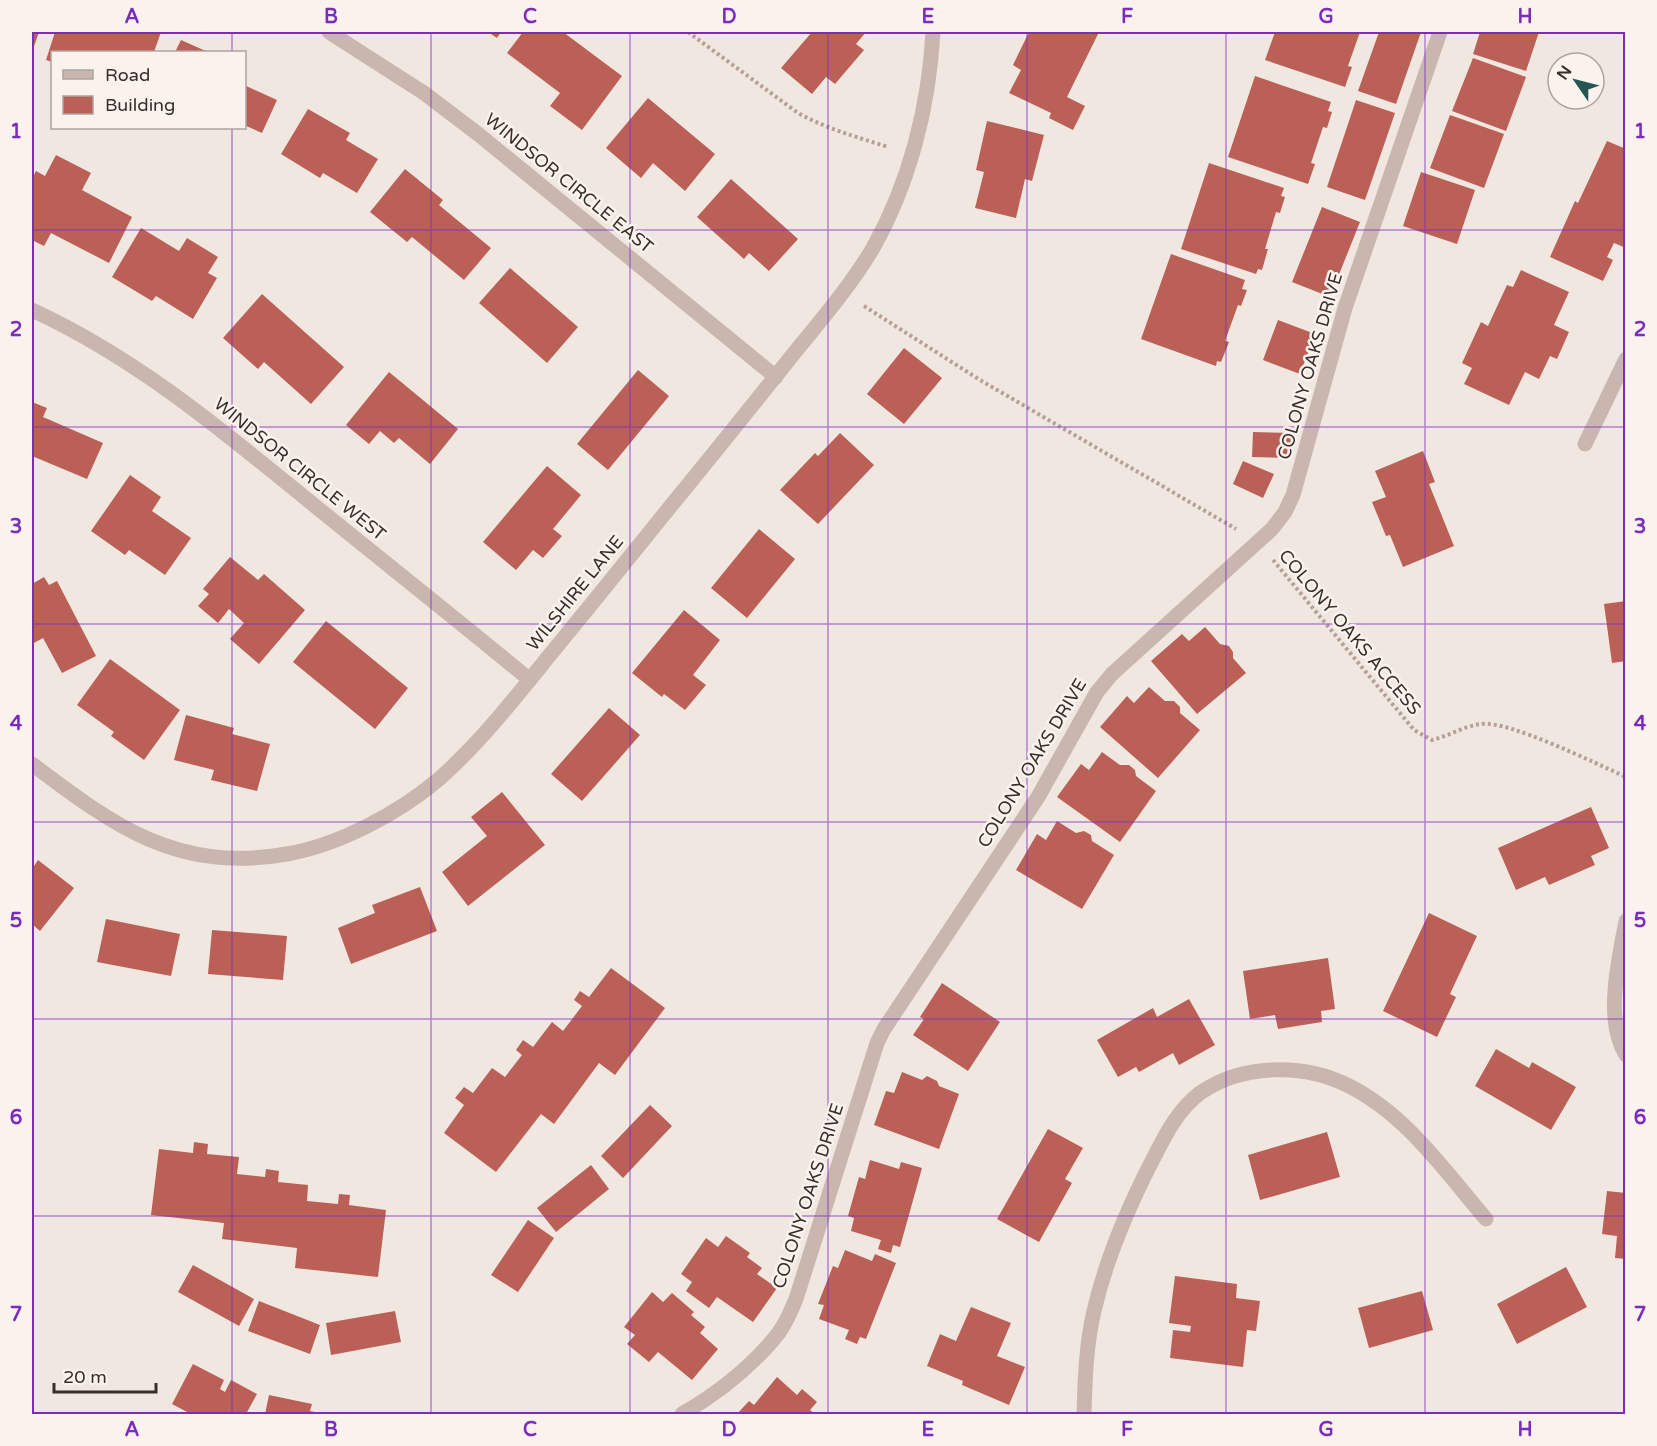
<svg xmlns="http://www.w3.org/2000/svg" width="1657" height="1446" font-family="'Varela Round',sans-serif">
<style>
.building{fill:#ba6056}
.lines{fill:none;stroke-linecap:round;stroke-linejoin:round}
.path{stroke:#b4a098;stroke-width:4;stroke-dasharray:3 3;stroke-linecap:butt}
.street{stroke:#c9b6ae;stroke-width:15}
.grid{fill:none;stroke:#7b2cbf;stroke-width:1.5;stroke-opacity:0.55}
.labels{text-anchor:middle;stroke-width:5;stroke-linejoin:round;paint-order:stroke}
.street-label{font-size:18px;fill:#382e2b;stroke:#f9f2ed}
.neatline{fill:none;stroke:#7b2cbf;stroke-width:2}
.grid-label{font-size:20px;text-anchor:middle;font-weight:bold;fill:#7b2cbf}
</style>
<rect width="100%" height="100%" fill="#f1e7e1"/>
<path class="building" d="M32 32H39L32 52Z
M55 32H161L154 52H52V62L46 60Z
M488 32H501L497 38Z
M523 32H563L622 76 582 130 550 106 560 93 507 53Z
M812 32H866L856 44 864 50 835 84 826 77 812 94 781 68Z
M1029 32H1099L1067 97 1085 106 1073 130 1049 118 1051 113 1009 93 1021 70 1013 65Z
M1275 32H1360L1348 66 1352 67 1345 87 1265 60Z
M1379 32H1421L1396 104 1358 91Z
M1480 32H1539L1526 71 1473 54Z
M181 40 208 52H175Z
M1473 58 1526 77 1506 131 1452 111Z
M1255 76 1331 102 1328 111 1332 112 1327 128 1323 127 1311 163 1315 164 1308 184 1228 157Z
M244 85 277 100 262 133 244 125Z
M648 98 715 154 685 191 653 163 641 178 606 148Z
M1356 100 1395 113 1365 200 1327 187Z
M308 109 350 133 346 140 378 159 357 193 323 173 320 178 281 154Z
M1450 115 1504 134 1484 188 1430 168Z
M987 121 1044 135 1032 181 1025 179 1016 218 975 208 984 172 976 170Z
M1607 141 1626 149V248L1614 243 1607 257 1613 260 1603 281 1550 257 1575 201 1578 203Z
M56 155 91 173 82 190 132 217 109 263 51 233 44 246 32 240V179L36 171 45 176Z
M1209 163 1284 188 1281 196 1285 197 1280 213 1276 212 1265 249H1268L1262 270 1258 269 1256 274 1181 249Z
M405 169 443 200 439 205 491 248 464 280 412 237 407 242 370 212Z
M1421 172 1475 190 1457 244 1403 226Z
M731 179 798 239 769 271 749 253 744 259 697 217Z
M1322 207 1360 222 1330 297 1292 282Z
M141 228 179 251 187 238 218 257 208 273 217 278 193 319 156 296 152 301 112 277Z
M1171 254 1245 280 1242 289 1247 290 1241 306 1238 305 1225 341 1229 342 1221 362 1217 361 1216 366 1141 339Z
M510 268 578 327 547 363 479 303Z
M1521 270 1569 292 1554 325 1569 332 1557 359 1550 356 1539 379 1525 372 1509 405 1464 384 1472 368 1462 363 1481 322 1488 326 1507 285 1513 287Z
M262 294 344 367 311 404 264 362 258 369 223 338Z
M1278 320 1315 334 1300 374 1263 360Z
M904 348 942 378 904 424 867 394Z
M638 370 669 396 608 470 577 444Z
M389 372 458 429 430 464 399 438 394 443 380 431 369 444 346 425Z
M32 402 47 408 43 417 103 443 87 479 32 456Z
M1253 432 1291 433 1290 458 1252 457Z
M840 433 874 465 818 524 780 490 815 453 818 456Z
M1423 451 1435 482 1429 484 1454 546 1403 567 1390 535 1386 536 1372 502 1386 497 1375 471Z
M1243 461 1274 474 1263 498 1233 484Z
M547 466 581 495 553 529 562 536 543 558 533 550 516 570 483 542Z
M130 475 161 497 152 511 191 538 165 575 129 550 125 555 91 531Z
M759 529 795 559 747 618 711 588Z
M230 557 258 580 264 574 305 610 259 664 230 639 244 623 229 609 218 623 198 606 209 594 203 589Z
M44 577 49 585 57 581 96 656 62 673 43 638 32 644V584Z
M1626 601V661L1612 663 1604 604Z
M684 610 720 640 693 675 706 685 685 710 664 694 662 697 632 673Z
M326 621 408 688 375 729 293 662Z
M1205 627 1220 644 1229 646 1233 652V658L1246 673 1197 714 1151 661 1182 634 1189 641Z
M110 659 180 710 144 760 111 736 114 732 77 705Z
M1149 687 1165 701H1174L1180 707V713L1200 730 1158 778 1100 727 1127 696 1134 703Z
M609 708 640 735 582 801 551 774Z
M186 715 234 728 232 734 270 744 257 791 211 780 214 770 174 760Z
M1102 752 1120 765H1129L1135 770 1136 776 1156 791 1120 842 1057 797 1081 764 1089 770Z
M502 792 545 845 468 906 442 872 487 836 471 817Z
M1591 807 1609 848 1591 856 1595 865 1549 885 1545 877 1516 890 1498 848Z
M1057 821 1076 833 1084 831 1091 835 1092 841 1114 855 1082 909 1016 870 1037 834 1046 840Z
M38 860 74 888 40 931 32 924V869Z
M420 887 437 931 351 964 338 928 375 913 372 905Z
M1429 913 1477 936 1450 994 1456 997 1437 1037 1383 1011Z
M106 919 180 934 171 976 97 962Z
M212 930 287 936 283 980 208 974Z
M1328 958 1335 1009 1321 1011 1322 1022 1278 1029 1275 1015 1250 1019 1243 971Z
M611 968 665 1008 615 1075 599 1063 554 1124 541 1114 496 1172 444 1133 464 1105 455 1098 464 1087 473 1093 492 1068 505 1077 522 1055 516 1050 523 1040 533 1047 552 1022 563 1031 582 1006 574 1000 580 991 589 997Z
M942 983 1000 1022 968 1071 913 1035 924 1019 920 1017Z
M1189 999 1215 1045 1179 1065 1173 1053 1139 1072 1136 1067 1118 1077 1097 1040 1153 1008 1157 1017Z
M1496 1049 1529 1068 1532 1062 1576 1087 1551 1130 1475 1086Z
M902 1072 922 1080 927 1076 937 1081 939 1086 959 1094 939 1149 874 1125 886 1091 894 1093Z
M650 1105 672 1126 623 1178 601 1156Z
M1048 1129 1083 1148 1065 1179 1072 1183 1039 1242 997 1219Z
M1327 1132 1340 1177 1260 1200 1248 1155Z
M194 1142 208 1144 207 1154 239 1157 237 1174 265 1177 266 1169 279 1171 278 1182 308 1185 307 1201 338 1204 339 1194 350 1195 349 1205 386 1210 378 1277 295 1268 297 1248 222 1239 224 1223 151 1215 159 1149 193 1153Z
M870 1160 899 1169 901 1162 922 1168 900 1247 893 1245 891 1253 878 1249 881 1240 851 1231 854 1218 848 1216 859 1177 865 1179Z
M591 1165 609 1189 556 1232 537 1208Z
M1607 1191 1626 1193V1259L1615 1258 1617 1236 1602 1234Z
M528 1220 554 1238 518 1292 491 1275Z
M726 1236 750 1253 747 1257 762 1268 757 1274 777 1288 753 1322 717 1297 709 1308 686 1291 692 1282 681 1274 706 1238 718 1247Z
M845 1250 872 1261 875 1254 896 1263 866 1339 860 1337 857 1344 845 1339 849 1330 819 1319 824 1305 818 1304 833 1266 838 1268Z
M193 1265 254 1299 239 1326 178 1292Z
M1566 1267 1587 1307 1517 1344 1497 1304Z
M1175 1276 1237 1284 1236 1298 1260 1301 1256 1331 1247 1330 1243 1367 1170 1358 1173 1330 1190 1332 1191 1326 1169 1323Z
M1422 1291 1433 1330 1369 1348 1358 1308Z
M652 1292 663 1302 672 1293 694 1312 691 1315 705 1327 700 1333 718 1349 692 1380 658 1352 649 1362 627 1344 635 1335 624 1327Z
M259 1301 320 1325 310 1354 248 1331Z
M971 1307 1011 1323 997 1356 1025 1367 1009 1405 962 1385 963 1381 927 1366 940 1334 956 1341Z
M395 1311 401 1342 331 1355 326 1323Z
M193 1364 224 1380 220 1389 225 1392 231 1380 257 1394 246 1414H191L172 1404Z
M777 1377 797 1395 802 1389 817 1402 810 1410 815 1414H737L749 1401 754 1405Z
M269 1395 312 1404 310 1411 315 1412 314 1414H265Z"/>
<g class="lines">
<path class="path" d="M688 32 798 113C827 129 857 137 888 147
M864 306 980 380 1236 529
M1273 560 1414 730 1432 740C1449 736 1464 726 1481 724 1508 720 1597 764 1626 777"/>
<path class="street" d="M329 32 424 93 478 134 776 377
M32 310C134 357 217 426 304 497 379 558 455 618 530 680
M1585 444 1626 359
M32 764C114 826 177 873 287 854 339 845 399 813 439 779 480 743 515 698 549 656 591 605 633 553 674 502 715 452 755 402 795 352 822 319 851 285 873 248 910 182 929 106 933 32
M1626 921C1619 959 1604 1020 1626 1055
M682 1414C715 1395 748 1369 773 1340 784 1328 790 1313 796 1299L877 1043 884 1029 1038 797 1097 692 1112 674 1272 529 1285 512 1293 495 1345 308 1440 32
M1084 1414C1085 1380 1086 1345 1094 1311 1106 1259 1127 1210 1151 1163 1164 1138 1177 1110 1200 1093 1241 1064 1303 1063 1347 1085 1405 1113 1445 1171 1486 1219"/>
</g>
<path class="grid" d="M232 32V52M431 32V1414M630 32V1414M828 32V1414M1027 32V1414M1226 32V1414M1425 32V1414M232 128V1414M32 230H1626M32 427H1626M32 624H1626M32 822H1626M32 1019H1626M32 1216H1626"/>
<g class="labels">
<g class="street-label">
<text transform="translate(569 183) rotate(39)" y="6">WINDSOR CIRCLE EAST</text>
<text transform="translate(1310 366) rotate(-74)" y="6">COLONY OAKS DRIVE</text>
<text transform="translate(300 469) rotate(39)" y="6">WINDSOR CIRCLE WEST</text>
<text transform="translate(575 593) rotate(-51)" y="6">WILSHIRE LANE</text>
<text transform="translate(1350 632) rotate(50)" y="6">COLONY OAKS ACCESS</text>
<text transform="translate(1032 763) rotate(-59)" y="6">COLONY OAKS DRIVE</text>
<text transform="translate(808 1196) rotate(-72)" y="6">COLONY OAKS DRIVE</text>
</g>
</g>
<rect width="1657" height="1446" fill="none" stroke="#f9f2ed" stroke-width="66"/>
<rect x="51" y="51" width="195" height="78" fill="#f9f2ed" stroke="#aca49f" stroke-width="1.5"/>
<rect x="63" y="70" width="30" height="9" fill="#c9b6ae" stroke="#aca49f" stroke-width="1.5"/>
<text x="105" y="81" font-size="18" fill="#382e2b">Road</text>
<rect x="63" y="96" width="30" height="18" fill="#ba6056" stroke="#aca49f" stroke-width="1.5"/>
<text x="105" y="111" font-size="18" fill="#382e2b">Building</text>
<g transform="translate(1576 81) rotate(305)"><circle r="28" fill="#f9f2ed" stroke="#aca49f" stroke-width="1.5"/>
<path d="M0-4.5L10 22L0 15L-10 22Z" fill="#255652"/>
<text y="-9" font-size="16" font-weight="bold" text-anchor="middle" fill="#382e2b">N</text>
</g>
<path d="M54 1383v9h102v-9" fill="none" stroke="#382e2b" stroke-width="3"/>
<text x="63" y="1383" font-size="18" fill="#382e2b" stroke="#f9f2ed" stroke-width="4.5" paint-order="stroke">20 m</text>
<rect x="33" y="33" width="1591" height="1380" class="neatline"/>
<g class="grid-label">
<text x="132" y="23">A</text>
<text x="331" y="23">B</text>
<text x="530" y="23">C</text>
<text x="729" y="23">D</text>
<text x="928" y="23">E</text>
<text x="1127" y="23">F</text>
<text x="1326" y="23">G</text>
<text x="1525" y="23">H</text>
<text x="16" y="138">1</text>
<text x="1640" y="138">1</text>
<text x="16" y="336">2</text>
<text x="1640" y="336">2</text>
<text x="16" y="533">3</text>
<text x="1640" y="533">3</text>
<text x="16" y="730">4</text>
<text x="1640" y="730">4</text>
<text x="16" y="927">5</text>
<text x="1640" y="927">5</text>
<text x="16" y="1124">6</text>
<text x="1640" y="1124">6</text>
<text x="16" y="1321">7</text>
<text x="1640" y="1321">7</text>
<text x="132" y="1436">A</text>
<text x="331" y="1436">B</text>
<text x="530" y="1436">C</text>
<text x="729" y="1436">D</text>
<text x="928" y="1436">E</text>
<text x="1127" y="1436">F</text>
<text x="1326" y="1436">G</text>
<text x="1525" y="1436">H</text>
</g>
</svg>
